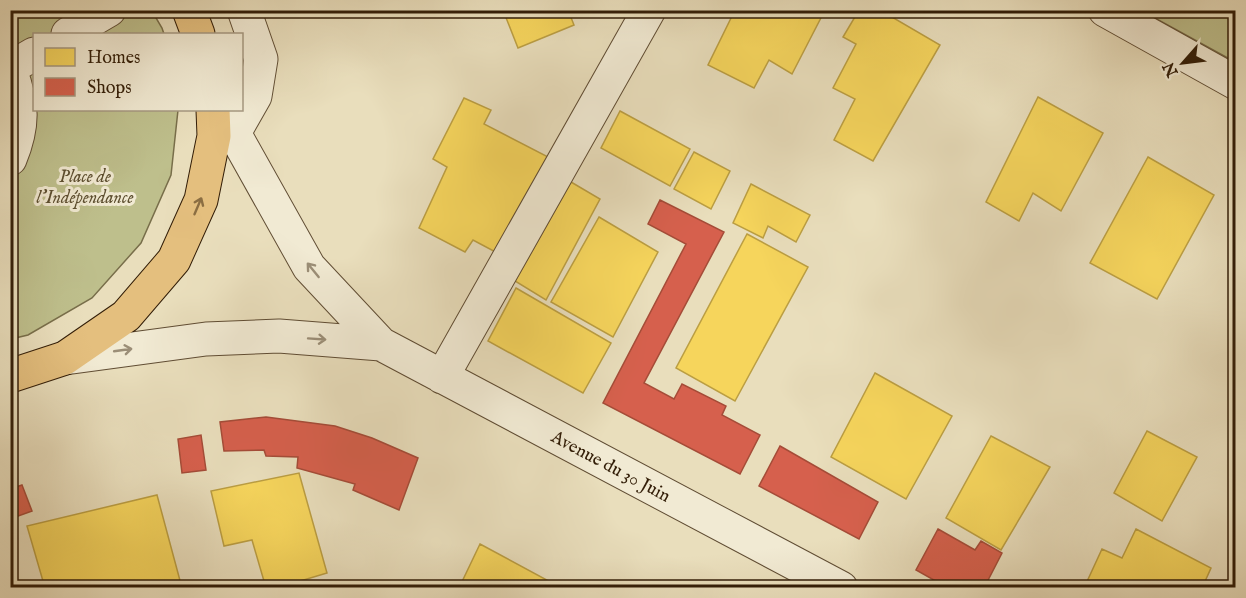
<svg xmlns="http://www.w3.org/2000/svg" width="1246" height="598" font-family="'IM FELL English',serif">
<style>
.green{fill:#bebf8c;stroke:#786e4a;stroke-width:1.5}
.homes{fill:#f6d55c;stroke:#bb9e42;stroke-width:1.5}
.shops{fill:#d6604d;stroke:#a54c38;stroke-width:1.5}
.lines{fill:none;stroke-linecap:round;stroke-linejoin:round}
.minor-casing{stroke:#604d34;stroke-width:35}
.highway-casing{stroke:#321d07;stroke-width:35}
.minor{stroke:#f1ead3;stroke-width:33}
.highway{stroke:#e4bf7e;stroke-width:33}
.oneway{stroke:#8b6e42}
.oneway2{stroke:#9b8e77}
.labels{text-anchor:middle;stroke-width:6;stroke-linejoin:round;paint-order:stroke}
.park-label{font-size:18px;font-style:italic;fill:#5c4e2f;stroke:#f1ead3}
.street-label{font-size:18px;fill:#321d07;stroke:#f1ead3}
</style>
<rect width="100%" height="100%" fill="#e9debc"/>
<filter id="stains"><feTurbulence type="fractalNoise" baseFrequency=".00333" numOctaves="4"/><feColorMatrix values="0 0 0 0 .2 0 0 0 0 .09 0 0 0 0 .02 0 0 0 .5 -.17"/></filter>
<radialGradient id="worn" r=".72"><stop offset=".6" stop-color="#630" stop-opacity="0"/><stop offset="1" stop-color="#630" stop-opacity=".3"/></radialGradient>
<path class="green" d="M10 11H152L162 28 164 34H34V110H178L171 175 141 243 92 298 28 335 11 339Z
M1142 11H1235V62Z"/>
<path class="homes" d="M503 10H568L574 25 518 48Z
M735 10H825L792 74 769 60 754 88 708 65Z
M859 10H880L940 45 873 161 834 140 855 99 833 88 856 44 843 37Z
M1038 97 1103 133 1061 211 1033 193 1019 221 986 202Z
M464 98 491 110 484 124 552 159 503 256 473 240 465 252 419 228 447 167 433 159Z
M620 111 690 149 670 186 601 148Z
M694 152 730 171 711 209 674 189Z
M1148 157 1214 195 1157 299 1090 263Z
M571 182 600 199 546 300 515 281Z
M751 184 810 215 796 242 768 226 763 238 733 223Z
M599 217 658 252 613 337 551 302Z
M747 234 808 267 735 401 676 368Z
M516 288 611 343 583 393 488 341Z
M875 373 952 416 906 499 831 457Z
M1147 431 1197 457 1162 521 1114 493Z
M991 436 1050 467 1001 550 946 518Z
M299 473 327 573 277 588H266L252 540 224 546 211 491Z
M157 495 182 588H45L27 526Z
M1136 529 1211 568 1202 588H1084L1102 549 1122 558Z
M480 544 558 586 557 588H459Z"/>
<path class="shops" d="M660 200 724 232 644 383 674 399 682 384 726 406 722 415 760 435 740 474 603 403 686 244 648 224Z
M266 417 335 426 372 438 418 458 399 510 353 490 355 484 297 468 298 457 266 456 264 450 224 451 220 422Z
M201 435 206 470 182 473 178 439Z
M780 446 878 502 859 539 759 486Z
M22 485 32 511 10 519V489Z
M938 529 975 550 981 541 1002 553 984 588H948L916 570Z"/>
<g class="lines">
<defs>
<path id="minor" d="M1105 10 1236 83
M68 34 109 10
M10 68 34 54
M10 70C23 104 24 125 10 159
M226 110 234 133 309 267 381 344 841 588
M234 133 255 96 261 59 244 10
M65 358 206 339 279 336 381 344
M442 377 649 10"/>
<path id="highway" d="M189 10 198 34
M10 376 65 358 126 316 174 260 201 200 214 136 213 110"/>
</defs>
<use href="#minor" class="minor-casing"/>
<use href="#highway" class="highway-casing"/>
<use href="#minor" class="minor"/>
<use href="#highway" class="highway"/>
</g>
<defs><path id="oneway-shaft" d="M-6 0H5M1.5-3L5.5 0L1.5 3" fill="none" stroke-width="1.6" stroke-linecap="round" stroke-linejoin="round" transform="scale(1.5)"/></defs>
<use class="oneway" href="#oneway-shaft" transform="translate(198 206) rotate(-67)"/>
<g class="oneway2">
<use href="#oneway-shaft" transform="translate(313 270) rotate(-129)"/>
<use href="#oneway-shaft" transform="translate(317 339) rotate(4)"/>
<use href="#oneway-shaft" transform="translate(123 350) rotate(-8)"/>
</g>
<g class="labels">
<g class="park-label">
<text x="85" y="182">Place de<tspan x="85" dy="21">l'Indépendance</tspan></text>
</g>
<g class="street-label">
<text transform="translate(611 466) rotate(28)" y="6">Avenue du 30 Juin</text>
</g>
</g>
<rect width="1246" height="598" fill="none" stroke="#e9debc" stroke-width="36"/>
<rect x="12" y="12" width="1222" height="574" fill="none" stroke="#321d07" stroke-width="3"/>
<rect x="18" y="18" width="1210" height="562" fill="none" stroke="#321d07" stroke-width="1.5"/>
<rect x="33" y="33" width="210" height="78" fill="#f1ead3" stroke="#a59881" stroke-width="1.5"/>
<rect x="45" y="48" width="30" height="18" fill="#f6d55c" stroke="#a59881" stroke-width="1.5"/>
<text x="87" y="63" font-size="18" fill="#321d07">Homes</text>
<rect x="45" y="78" width="30" height="18" fill="#d6604d" stroke="#a59881" stroke-width="1.5"/>
<text x="87" y="93" font-size="18" fill="#321d07">Shops</text>
<g transform="translate(1183 63) rotate(242)" stroke="#f1ead3" stroke-width="4.5" paint-order="stroke">
<path d="M0-4.5L10 22L0 15L-10 22Z" fill="#321d07"/>
<text y="-9" font-size="16" font-weight="bold" text-anchor="middle" fill="#321d07">N</text>
</g>
<rect width="100%" height="100%" filter="url(#stains)"/>
<rect width="100%" height="100%" fill="url(#worn)"/>
</svg>
